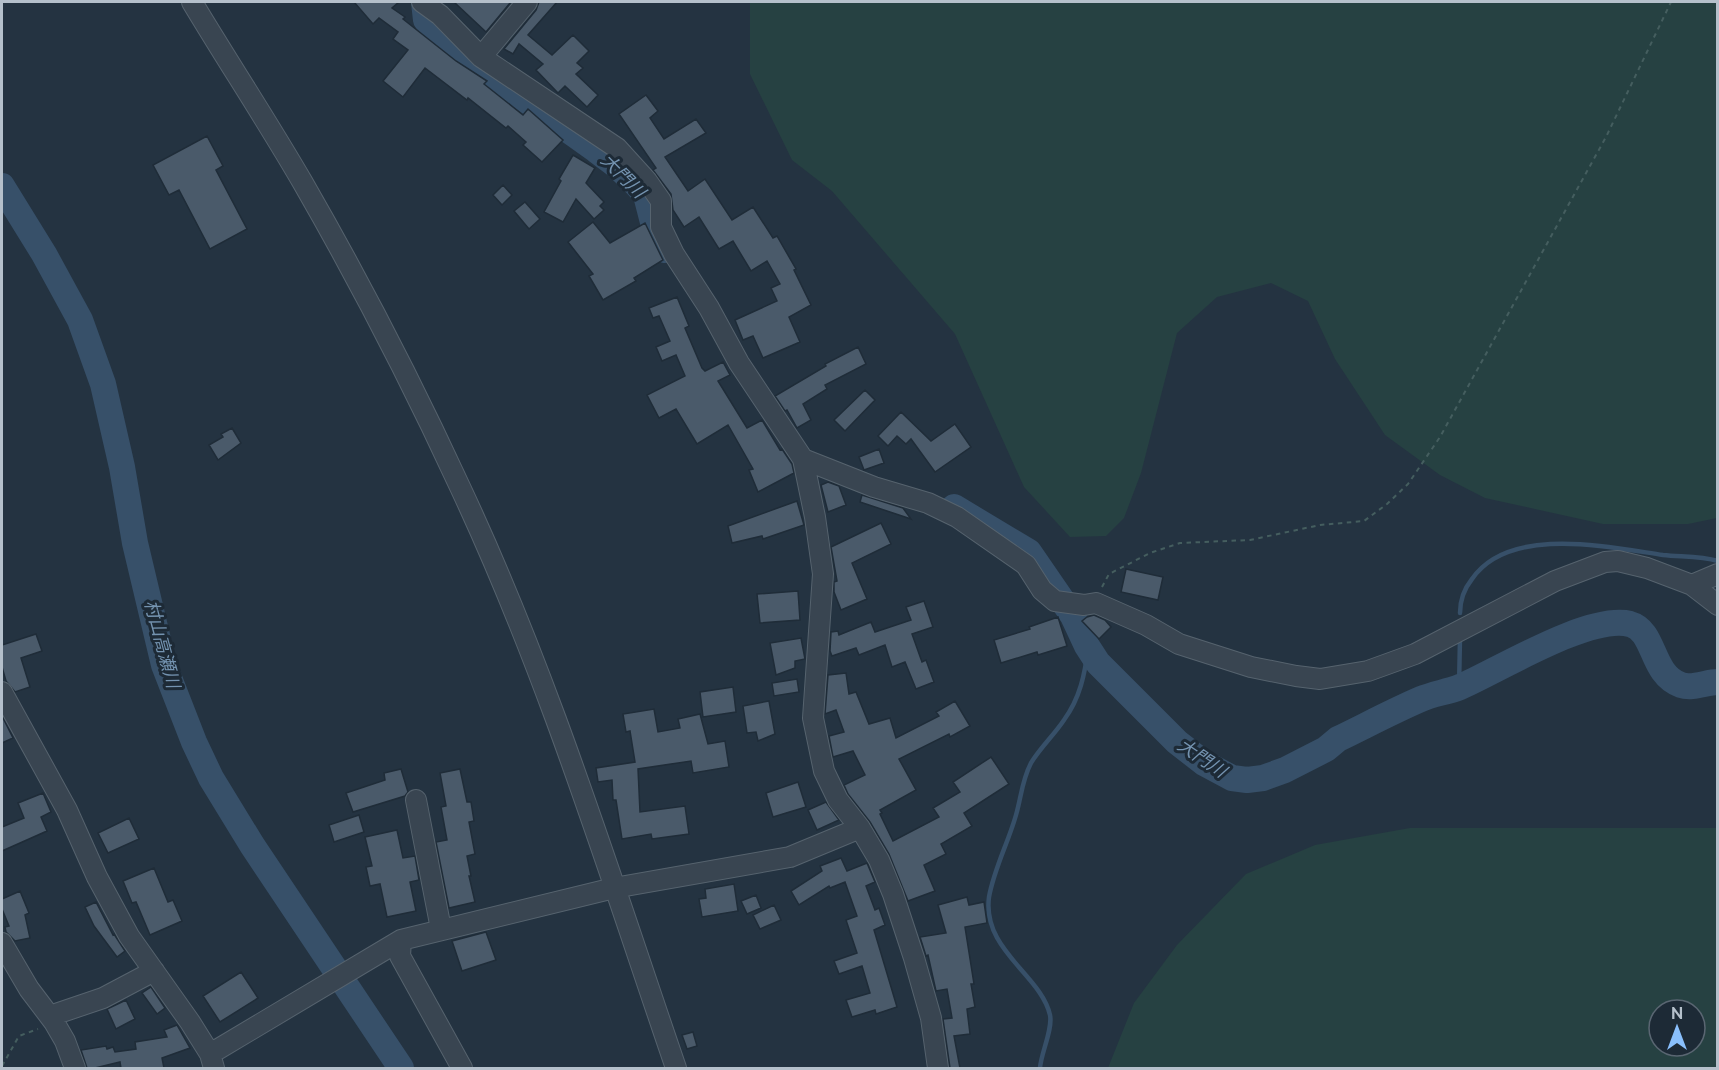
<svg xmlns="http://www.w3.org/2000/svg" width="1719" height="1070" font-family="Raleway,'Noto Sans JP',sans-serif">
<style>
.green{fill:#264142;fill-rule:evenodd}
.lines{fill:none;stroke-linecap:round;stroke-linejoin:round}
.stream{stroke:#375069;stroke-width:4.5}
.river{stroke:#375069;stroke-width:26}
.building{fill:#4a5a6a;stroke:#1f2c38;stroke-width:1.5}
.minor-casing{stroke:#56636e;stroke-width:22}
.path{stroke:#455e5f;stroke-width:2;stroke-dasharray:4.5 4.5;stroke-linecap:butt}
.minor{stroke:#394551;stroke-width:20}
.labels{text-anchor:middle;stroke-width:6;stroke-linejoin:round;paint-order:stroke}
.water-label{font-size:18px;font-style:italic;fill:#7493b0;stroke:#1d2a36}
</style>
<rect width="100%" height="100%" fill="#243341"/>
<path class="green" d="M750 2H1717V518L1688 524H1603L1485 498 1440 475 1385 435 1335 359 1308 301 1271 283 1217 297 1177 333 1141 473 1124 518 1106 536 1070 537 1024 487 955 334 832 191 792 160 750 74Z
M1410 828H1717V1068H1108L1134 1003 1177 945 1246 874 1315 845ZM1659 1010H1695V1046H1659Z"/>
<g class="lines">
<path class="stream" d="M1460 613C1460 600 1464 589 1472 579 1509 525 1608 547 1663 555 1681 557 1700 556 1718 561
M1459 687 1460 638
M1040 1068C1041 1053 1053 1029 1050 1015 1041 975 982 950 989 897 994 869 1008 843 1016 815 1021 798 1022 780 1031 763 1040 748 1054 735 1064 720 1080 698 1085 674 1088 648"/>
<path class="river" d="M424 2 426 20 462 59 523 98 596 150 616 165 635 183 646 195 656 234 665 250
M2 186 44 254 80 320 103 384 122 467 135 543 164 665 194 742 211 778 252 845 401 1068
M954 507 1029 552 1073 616 1087 646 1098 663 1177 742 1204 763 1232 778 1247 780 1263 778 1285 770 1326 749 1338 739C1365 726 1393 711 1421 699 1433 694 1447 692 1460 687 1499 670 1589 614 1630 624 1656 631 1650 674 1681 685 1693 689 1706 682 1718 682"/>
</g>
<path class="building" d="M354 2H399L392 8 405 17 403 19 456 61 487 81 484 84 523 115 528 109 563 140 542 162 523 145 526 142 508 126 506 128 468 98 467 100 425 68 403 97 383 81 408 50 393 39 398 32 379 18 373 24Z
M454 2H508L510 3 486 32Z
M539 2H557L528 35 552 55 573 35 589 51 577 63 583 68 576 74 598 95 587 107 565 86 558 93 536 70 543 64 519 44 513 54 504 49 536 10Z
M646 95 658 111 650 118 664 139 696 119 706 133 665 157 688 191 705 179 732 220 753 207 773 238 777 236 796 269 794 270 811 305 789 317 800 342 763 358 753 336 743 340 735 320 777 301 771 288 780 284 767 261 751 271 733 241 719 249 699 217 684 227 673 210 671 194 653 170 656 168 619 114Z
M207 136 223 166 216 170 247 229 210 249 179 190 169 195 153 165Z
M573 155 595 168 586 183 604 202 600 206 604 210 594 219 576 199 563 222 544 212 561 181 559 179Z
M503 185 512 195 502 205 493 195Z
M525 202 540 219 529 229 514 211Z
M593 222 610 243 645 223 663 260 634 278 636 281 603 300 589 276 593 274 568 242Z
M677 297 689 326 685 328 702 368 705 371 723 362 730 375 718 381 747 428 762 420 780 450 782 449 792 464 794 473 758 492 749 470 753 469 728 425 697 444 676 409 659 418 647 395 685 376 676 355 662 361 656 347 670 341 659 316 653 318 649 308Z
M858 347 866 364 825 385 827 389 803 404 811 420 797 428 787 410 785 411 775 396 826 366 825 364Z
M865 390 875 400 845 431 834 420Z
M901 412 931 441 955 424 971 447 935 472 911 439 906 444 897 436 888 446 878 436Z
M232 428 241 443 218 460 209 445 223 437 221 434Z
M879 449 884 463 864 470 859 457Z
M828 482 839 486 846 505 828 512 821 485Z
M862 495 903 508 911 519 860 502Z
M797 501 804 525 763 539 762 536 732 543 728 526Z
M881 523 891 544 852 563 867 599 841 610 834 592V582L837 581 831 547Z
M1126 569 1163 577 1158 600 1121 592Z
M798 591 800 620 760 623 757 594Z
M924 601 933 627 912 634 922 662 926 660 934 682 916 689 905 662 892 667 885 645 859 655 856 648 832 656 830 651 831 632 838 631 839 635 871 622 875 632 911 620 906 607Z
M1094 615 1105 620 1111 627 1099 639 1082 621 1087 617Z
M1058 617 1067 646 1038 655 1037 652 1001 663 994 640 1030 629 1029 627Z
M36 634 42 651 21 658 30 687 15 692 6 681 2 667V645Z
M801 638 805 659 795 661V668L776 675 770 643Z
M846 673 849 694 856 692 869 724 890 718 896 738 939 716 936 712 955 701 970 726 950 737 949 734 899 759 916 790 880 810 882 813 880 814 893 841 939 817 933 808 960 792 953 782 991 757 1009 784 964 813 972 826 941 844 946 854 924 865 935 891 908 901 889 854 870 822 848 794 844 785 865 775 853 751 833 757 829 736 844 732 836 710 825 714 828 675Z
M797 679 799 692 774 696 772 683Z
M733 687 736 712 703 717 700 692Z
M769 701 775 734 758 741 756 732 747 733 743 706Z
M654 709 658 732 680 728 678 719 700 714 708 744 725 741 729 767 693 773 691 761 638 769 640 812 685 806 689 834 652 839 651 834 622 839 616 800H613L612 780 598 782 596 768 635 762 630 731 626 732 623 714Z
M2 716 13 738 2 743Z
M401 769 408 792 405 796 353 812 346 793 385 780 384 773Z
M460 769 467 802H471L474 821 469 822 475 854 467 856 471 876H469L475 902 449 908 436 842 447 840 441 807 446 806 440 773Z
M798 782 806 807 773 817 766 793Z
M43 793 51 812 41 817 47 831 2 851V827L24 818 18 803Z
M826 802 839 820 817 830 808 810Z
M359 815 364 832 334 842 329 825Z
M129 818 139 839 108 853 98 833Z
M397 830 403 858 415 856 419 880 410 882 416 911 387 917 380 884 370 886 366 867 372 866 365 837Z
M841 858 847 871 867 863 875 882 866 886 875 910 879 908 885 925 874 930 897 1007 876 1014 875 1010 852 1017 846 1000 870 993 862 966 839 974 834 961 857 953 846 920 857 916 845 882 830 888 829 886 799 905 791 891 822 871 820 866Z
M154 868 168 902 173 900 182 921 150 935 136 902 132 903 123 881Z
M734 884 738 911 702 917 699 899 706 898 705 889Z
M20 891 29 913 25 915 30 938 15 941 6 932 5 927 9 926 2 909V899Z
M756 895 761 908 747 914 741 901Z
M967 897 969 905 984 902 987 923 965 927 974 984H971L975 1007 967 1009 970 1034 954 1036 960 1068H950L943 1019 952 1018 947 989 936 991 928 955 926 956 920 937 946 933 938 905Z
M96 902 113 935 114 934 125 951 117 957 94 926 85 907Z
M774 905 781 920 760 929 753 915Z
M486 932 496 960 462 971 452 941Z
M241 972 258 998 220 1022 203 996Z
M151 987 165 1008 157 1014 142 993Z
M126 1000 135 1019 116 1029 107 1009Z
M177 1025 190 1048 162 1058 164 1068H121L120 1062 95 1068H87L81 1050 106 1046 107 1049 113 1047 115 1052 136 1049 135 1042 167 1037 164 1030Z
M693 1032 697 1046 687 1049 682 1035Z"/>
<g class="lines">
<defs>
<path id="minor" d="M192 2C228 62 267 121 303 183 360 282 412 383 460 487 548 674 609 873 676 1068
M422 2 440 15 481 57 617 148 647 181 661 201V227L674 254 709 308 739 363 803 459 815 517 823 574 813 718 824 771 838 800 860 828 879 860 893 894 914 958 931 1018 938 1068
M481 57 527 2
M803 459 874 487 928 503 957 517 1026 565 1042 590 1055 601 1084 605 1096 603 1146 625 1179 644 1251 667 1296 676 1320 679 1368 671 1415 654 1555 581 1605 562 1618 561 1647 568 1692 585 1718 605
M1692 585 1718 574
M2 692 67 810 97 877 129 936 190 1022 210 1054
M416 800 441 929
M401 940 400 956 462 1068
M2 943 29 989 54 1022 65 1041 75 1068
M50 1016 103 998 154 971
M214 1068 210 1054 401 940 614 888 790 857 860 828"/>
</defs>
<use href="#minor" class="minor-casing"/>
<path class="path" d="M1102 587 1109 574 1150 553 1180 543 1250 540 1320 525 1364 521 1387 504 1408 484 1440 437 1606 137 1671 2
M2 1066 19 1036 38 1029"/>
<use href="#minor" class="minor"/>
</g>
<g class="labels">
<g class="water-label">
<text transform="translate(623 176) rotate(45)" y="6">大門川</text>
<text transform="translate(162 644) rotate(75)" y="6">村山高瀬川</text>
<text transform="translate(1202 758) rotate(34)" y="6">大門川</text>
</g>
</g>
<rect width="1719" height="1070" fill="none" stroke="#b5c0cb" stroke-width="6"/>
<g transform="translate(1677 1028)"><circle r="28" fill="#1d2a36" stroke="#5a6672" stroke-width="1.5"/>
<path d="M0-4.5L10 22L0 15L-10 22Z" fill="#89bffc"/>
<text y="-9" font-size="16" font-weight="bold" text-anchor="middle" fill="#b5c0cb">N</text>
</g>
</svg>
